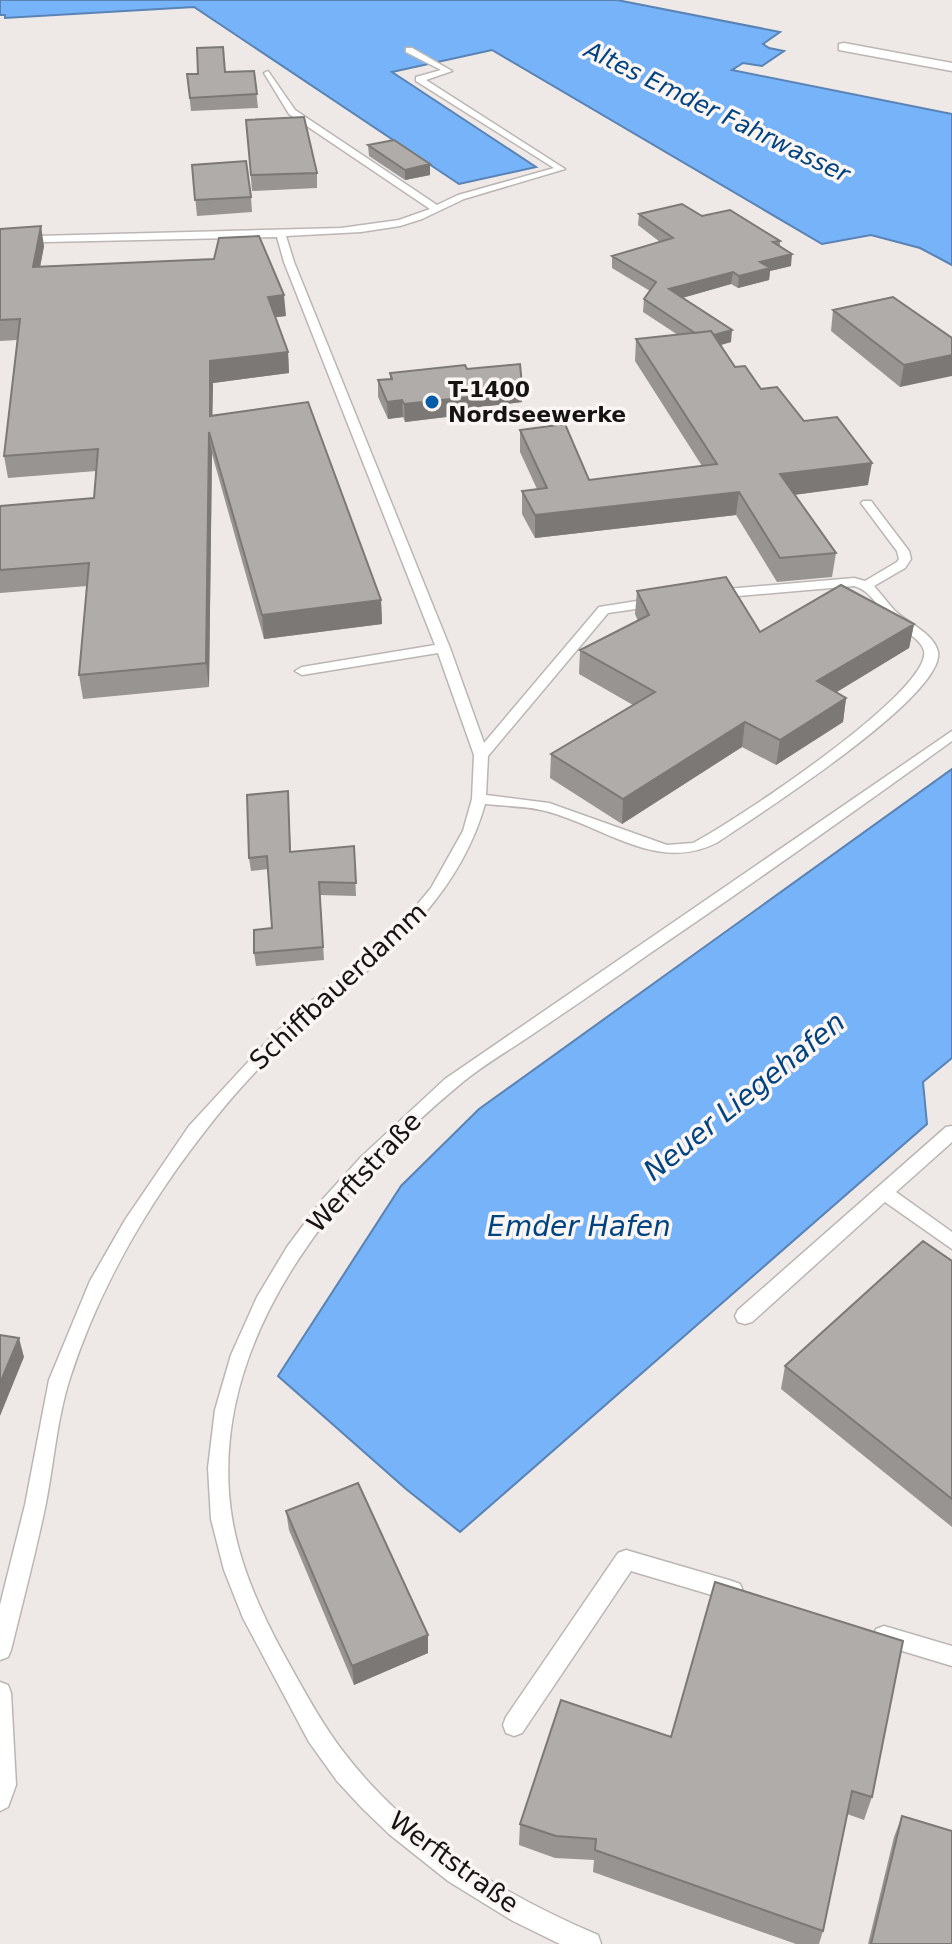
<svg xmlns="http://www.w3.org/2000/svg" width="952" height="1944" font-family="'DejaVu Sans',sans-serif">
<style>
.water{fill:#76b3f9;stroke:#5983b4;stroke-width:2}
.lines{fill:none;stroke-linecap:round;stroke-linejoin:round}
.service-casing{stroke:#bbb6b4;stroke-width:3}
.minor-casing{stroke:#bbb6b4;stroke-width:3}
.service{fill:#fff;fill-rule:evenodd}
.minor{fill:#fff;fill-rule:evenodd}
.wall{fill:#979491}
.shaded-wall{fill:#7b7876}
.building{fill:#b0aca9;stroke:#7b7876;stroke-width:2}
.poi-dot{fill:#055daa;stroke:#fbf6f4;stroke-width:3}
.labels{text-anchor:middle;stroke-width:7;stroke-linejoin:round;paint-order:stroke}
.far-poi-label{font-size:22px;font-weight:bold;fill:#151413;stroke:#fbf6f4;text-anchor:start}
.far-water-label{font-size:24px;font-style:italic;fill:#004381;stroke:#fbf6f4}
.street-label{font-size:26px;fill:#151413;stroke:#fbf6f4}
.water-label{font-size:28px;font-style:italic;fill:#004381;stroke:#fbf6f4}
</style>
<rect width="100%" height="100%" fill="#eee9e7"/>
<path class="water" d="M0 0H617L780 32 763 44 769 48 784 51 762 66 743 63 732 70 952 114V265L920 248 871 235 822 244 492 50 392 72 536 167 459 184 194 7 5 18V15H0Z
M952 769V1058L923 1082 927 1124 460 1532 406 1489 278 1376 401 1186 479 1109Z"/>
<g class="lines">
<defs>
<path id="service" d="M406 48H412L452 71 426 80 565 169 464 199 422 219 400 226 361 232 286 236 294 262 450 648 484 743 599 607 656 598 662 602 656 606 608 613 488 756 486 795 549 803 667 845 693 843C731 824 932 691 924 651 922 640 902 629 893 622 880 611 871 590 854 586L715 598 709 594 715 590 854 578 865 581 897 562 899 559 897 551 861 503 863 501H871L909 551 911 559 905 568 874 586C881 594 887 602 894 610 906 622 934 633 938 652 945 696 756 816 718 842 656 875 601 823 541 810 523 806 503 806 485 804 455 911 365 970 287 1041 256 1069 227 1102 202 1135 146 1207 98 1291 70 1378 57 1418 54 1462 46 1503 36 1552 23 1601 11 1650L8 1657 0 1660V1605L25 1505 49 1380 90 1281 125 1220 189 1126 272 1036 407 917 431 888 463 831 472 799 474 755 438 653 302 675 295 671 302 667 435 645 284 262 277 237 0 243V237L341 228 399 220 430 209 289 114 264 73 268 71 295 110 437 205 458 195 554 168 416 81V77L441 70 406 52Z
M952 731V741C851 814 749 886 646 956 607 984 567 1011 527 1038 506 1052 484 1065 464 1081 344 1180 217 1326 229 1493 233 1550 256 1603 283 1653 302 1687 321 1723 345 1754 409 1837 503 1895 598 1935L601 1944H560L513 1921 448 1881 389 1834 362 1808 337 1781 309 1742 243 1618 224 1570 211 1519 208 1468 215 1410 231 1355 257 1297 287 1247 322 1200 361 1157 445 1079Z
M952 1126V1142L896 1192 952 1232V1249L885 1202 752 1322 745 1324 738 1322 735 1316 738 1310 946 1127Z
M626 1550 732 1581 740 1584 743 1591 740 1598 732 1601 631 1571 522 1733 514 1736 506 1733 503 1725 506 1717 618 1553Z
M884 1626 952 1646V1666L876 1643 873 1636 876 1629Z
M0 1682 8 1685 11 1693 16 1785 8 1807 0 1811Z"/>
<path id="minor" d="M844 43 952 63V71L839 50V44Z"/>
</defs>
<use href="#service" class="service-casing"/>
<use href="#minor" class="minor-casing"/>
<use href="#service" class="service"/>
<use href="#minor" class="minor"/>
</g>
<path class="wall" d="M254 71 258 108 191 111 187 74Z
M246 120 317 173V188L252 191Z
M368 145 430 164V175L405 180 369 156Z
M192 165 251 197 252 212 197 216Z
M639 214 702 216 780 241V246L791 266 770 271 769 280 738 288 731 284 682 298 731 342 721 345 735 367 761 389 804 421 868 485 794 495 836 553 832 577 777 582 736 515 535 538 522 514V491L537 489 520 452V430L589 480 702 466 635 361 636 339 678 335 643 312 644 299 650 291 612 268V256L660 242 638 225Z
M0 229 44 246 40 267 286 316 275 317 288 352 289 373 213 383 212 415 381 600 382 624 264 639 212 454 209 687 83 699 79 675 87 586 0 593V506L94 498 96 471 8 478 4 456 17 340 0 341Z
M833 310 952 338 900 387 831 331Z
M467 369 522 385V402L479 407V413L405 422 403 417 388 419 378 397V380L390 379V373Z
M637 591 760 632 914 624 909 648 836 692 846 698 843 722 776 765 742 747 622 824 550 778 551 754 633 705 579 674 580 650 638 621 635 614Z
M288 791 291 852 354 846 356 896 320 895 324 960 256 966 254 953 272 928 268 869 251 871 249 858Z
M952 1261V1527L781 1389 785 1366Z
M286 1511 428 1653 354 1685 289 1530Z
M671 1737 872 1797 864 1820 847 1814 823 1931 819 1944H796L593 1872 594 1860 555 1858 519 1845 520 1824Z
M902 1816 952 1944H868L894 1837Z"/>
<path class="shaded-wall" d="M430 164V175L405 180V170Z
M41 226 44 246 36 288 33 267Z
M792 254 791 266 770 271 769 280 738 288 739 276 760 262Z
M733 272 731 284 668 302 669 289Z
M284 295 286 316 269 318 268 297Z
M732 330 731 342 702 350 703 338Z
M288 352 289 373 213 383 212 438 210 416V361Z
M952 355V376L900 387 904 365Z
M522 385V402L479 407V413L405 422 404 404 476 390Z
M402 400 403 417 388 419 387 402Z
M209 432 212 454 209 687 206 663Z
M872 463 868 485 777 497 780 474Z
M739 492 736 515 535 538V515Z
M381 600 382 624 264 639 262 615Z
M914 624 909 648 814 706 817 681Z
M846 698 843 722 776 765 780 740Z
M745 722 742 747 622 824 623 799Z
M19 1338 24 1357 0 1416V1383Z
M428 1635V1653L354 1685 352 1666Z"/>
<path class="building" d="M223 47 225 72 254 71 257 94 190 98 187 74H198L197 48Z
M304 117 317 173 251 175 246 120Z
M394 140 430 164 405 170 368 145Z
M246 161 251 197 195 200 192 165Z
M682 204 702 216 730 210 780 241 773 242 792 254 760 262 770 268 739 276 733 272 669 289 732 330 714 335 711 331 695 333 644 299 656 282 612 256 673 238 639 214Z
M41 226 33 267 214 259 219 238 259 236 284 295 268 297 288 352 210 361V416L308 402 381 600 262 615 209 432 206 663 79 675 89 563 0 570V506L94 498 98 449 4 456 20 319 0 320V229Z
M893 297 952 338V355L904 365 833 310Z
M711 331 735 367 745 366 761 389 777 387 804 421 837 417 872 463 780 474 836 553 780 558 739 492 535 515 522 491 547 488 520 430 565 424 589 480 717 464 636 339Z
M520 364 522 385 476 390 479 396 404 404 402 400 387 402 378 380 392 379 390 373 465 365 467 369Z
M726 577 760 632 841 585 914 624 817 681 846 698 780 740 745 722 623 799 551 754 655 692 580 650 649 615 637 591Z
M288 791 290 852 354 846 356 883 319 882 323 947 254 953V930L272 928 267 856 249 858 247 795Z
M923 1241 952 1261V1499L785 1366Z
M0 1335 19 1338 0 1383Z
M358 1483 428 1635 352 1666 286 1511Z
M715 1582 903 1641 872 1797 852 1791 823 1931 595 1850 596 1839 556 1836 520 1824 561 1700 671 1737Z
M902 1816 952 1831V1944H871Z"/>
<circle class="poi-dot" cx="432" cy="402" r="8"/>
<g class="labels">
<g class="far-poi-label">
<text x="448" y="397">T-1400<tspan x="448" dy="25">Nordseewerke</tspan></text>
</g>
<g class="far-water-label">
<text transform="translate(717 112) rotate(26)" y="8">Altes Emder Fahrwasser</text>
</g>
<g class="street-label">
<text transform="translate(338 986) rotate(-43)" y="9">Schiffbauerdamm</text>
<text transform="translate(364 1172) rotate(-47)" y="9">Werftstraße</text>
<text transform="translate(454 1862) rotate(36)" y="9">Werftstraße</text>
</g>
<g class="water-label">
<text transform="translate(744 1096) rotate(-39)" y="10">Neuer Liegehafen</text>
<text x="579" y="1236">Emder Hafen</text>
</g>
</g>
</svg>
